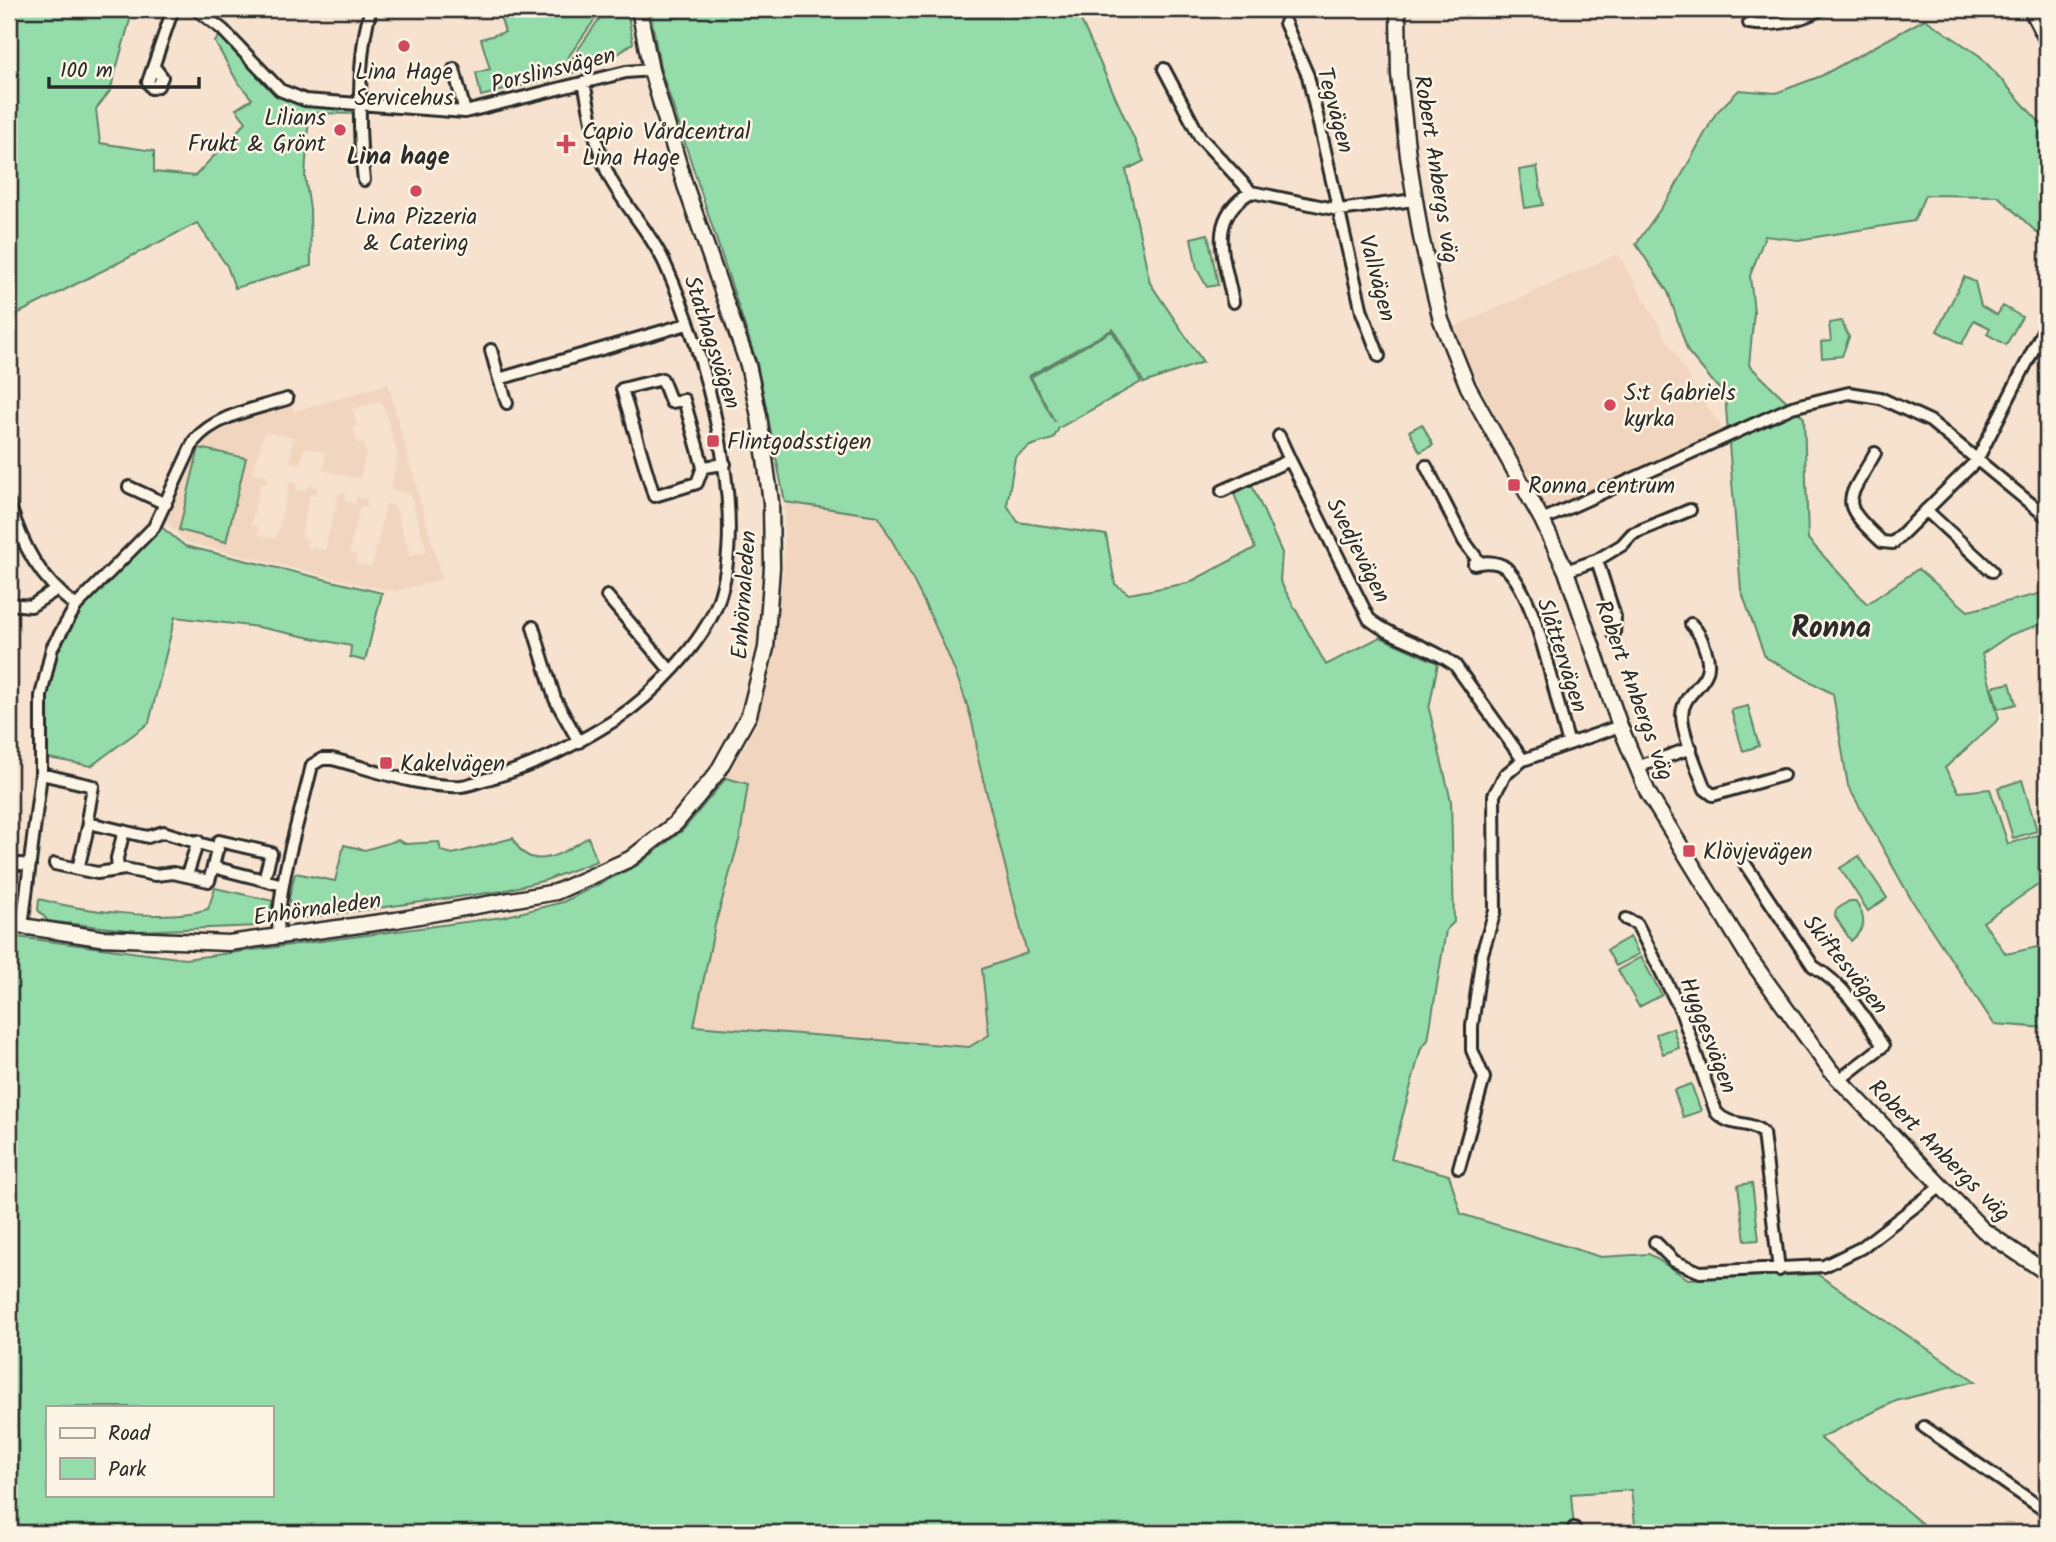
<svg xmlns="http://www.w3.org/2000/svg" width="2056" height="1542" font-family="Kalam,sans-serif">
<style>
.built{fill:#f2d5be;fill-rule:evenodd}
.green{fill:#95dcab;stroke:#60846b;stroke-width:2;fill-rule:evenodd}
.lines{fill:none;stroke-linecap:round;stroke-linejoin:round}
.street-casing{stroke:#2b2b2b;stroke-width:16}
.secondary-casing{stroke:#2b2b2b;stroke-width:19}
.street{stroke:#fcf5e5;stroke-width:10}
.secondary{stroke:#fcf5e5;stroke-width:14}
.poi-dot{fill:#d1495b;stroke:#fcf5e5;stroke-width:2.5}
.labels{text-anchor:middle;stroke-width:5;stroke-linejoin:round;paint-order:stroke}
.street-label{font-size:23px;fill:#2b2b2b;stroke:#fcf5e5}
.poi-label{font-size:23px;fill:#2b2b2b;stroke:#fcf5e5;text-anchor:start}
.neighbourhood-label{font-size:24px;font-weight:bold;fill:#2b2b2b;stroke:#fcf5e5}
.district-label{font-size:30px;font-weight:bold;fill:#2b2b2b;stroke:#fcf5e5}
</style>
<rect width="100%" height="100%" fill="#f6e2ce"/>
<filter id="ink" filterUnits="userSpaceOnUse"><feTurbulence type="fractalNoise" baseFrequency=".0143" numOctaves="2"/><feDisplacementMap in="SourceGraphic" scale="14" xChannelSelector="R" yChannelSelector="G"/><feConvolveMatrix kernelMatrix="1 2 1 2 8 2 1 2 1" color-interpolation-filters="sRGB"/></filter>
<g filter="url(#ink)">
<path class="built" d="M1618 254 1693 385 1725 433 1548 515 1450 329Z
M388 384 442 579 396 591 375 588 186 542 160 515 201 432 287 399 295 411ZM382 401 398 454 390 490 410 494 427 552 410 556 395 506 386 504 372 567 355 563 357 555 349 553 360 506 366 507 368 500 357 497 355 504 344 501 346 494 339 493 325 550 307 547 308 539 301 536 310 494 316 495 318 488 308 485 306 491 296 490 297 483 290 481 276 539 258 535 259 527 251 525 261 483H266L268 476 252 472 265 432 293 437 290 462 300 464 304 447 326 452 323 470 360 479 366 454 363 442 357 443 353 428 357 426 352 409Z
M785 502 878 516 896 547 945 650 977 734V755L1027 954 989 1036 969 1047 693 1026 715 925 740 837 748 785 726 778 756 726 770 672 784 562Z"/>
<path class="green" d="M9 9H133L110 91 96 109 100 143 154 151V172L195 176 246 122 236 109 252 99 237 81 215 42 223 30 286 93 362 103 361 114 309 113 305 177 310 209 311 266 235 288 227 266 197 223 9 318Z
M498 9H602L567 59 563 75 481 96 476 73 490 69 481 39 505 32Z
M606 9H627L633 43 611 59 569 74 571 60Z
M650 9H1076L1144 161 1126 170 1150 283 1203 362 1144 383 1113 329 1029 376 1055 422 1031 377 1112 331 1141 382 1059 428 1053 439 1030 446 1015 457 1007 505 1018 522 1106 535 1115 584 1129 594 1188 583 1255 548 1233 491 1251 483 1282 553 1280 581 1326 665 1380 637 1438 663 1429 709 1451 801 1454 922 1446 930 1428 1040 1421 1048 1391 1159 1449 1175 1461 1214 1601 1257 1649 1254 1688 1279 1817 1274 1975 1381 1896 1401 1820 1438 1933 1533H1636L1631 1490 1571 1494 1574 1528 1524 1533H9V936L185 959 503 917 563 902 638 865 683 830 726 778 748 784 740 837 715 925 694 1026 969 1047 989 1035 982 969 1027 953 977 755C977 699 908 567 878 516L785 502 757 363 660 67ZM47 1407H271V1495H47Z
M1925 19 1980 56 2041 124 2047 121V242L1998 196 1925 195 1914 221 1798 240 1765 236 1750 276 1754 312 1749 365 1804 418 1808 539 1867 604 1918 569 1968 611 2047 592V622L2010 635 1982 654 1999 719 1945 768 1959 792 1990 789 2008 844 2046 832 2047 879 1983 922 2006 954 2047 945V1028L1994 1024 1911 899 1848 786 1833 694 1765 657 1741 590 1725 396 1688 352 1668 292 1636 244 1673 191 1716 113 1739 90 1776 93 1821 76Z
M1537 167 1543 205 1525 208 1519 170Z
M1208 234 1218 285 1207 287 1197 269 1191 238Z
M1964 277 1975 282 1981 306 1997 315 2003 306 2022 317 2006 345 1987 334 1990 328 1974 320 1962 344 1937 331Z
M1841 321 1849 337 1842 356 1822 358 1821 342 1831 341 1829 323Z
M1422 424 1433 445 1420 452 1409 431Z
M199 448 246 458 226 542 179 530Z
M160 526 185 546 382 593 365 661 350 657 351 646 258 627 175 617 149 723 91 766 48 758C46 705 44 646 84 604 109 579 140 556 160 526Z
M2010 683 2016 704 1998 709 1992 687Z
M1748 706 1759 746 1743 751 1731 710Z
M2022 780 2037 831 2013 838 1998 788Z
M588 837 597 861 546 880 502 891 305 918 294 915 289 898 295 873 335 881 344 845 365 850 398 840 406 844 439 842 441 851 453 854 513 838C529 875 562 854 588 837Z
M1859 856 1887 898 1868 911 1840 868Z
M215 888 273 901 267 918 258 926 137 931 48 921 38 910 39 899C81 911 167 922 208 909Z
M1849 901H1855C1867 919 1866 928 1851 941L1835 916 1836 910Z
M1630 937 1639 954 1616 966 1607 950Z
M1641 957 1662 995 1639 1007 1618 970Z
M1673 1028 1679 1048 1663 1054 1656 1034Z
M1691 1084 1701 1111 1683 1117 1674 1090Z
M1752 1183 1759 1240 1745 1241 1738 1185Z"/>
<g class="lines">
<defs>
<path id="street" d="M196 9 223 30 280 90 305 100 465 112 626 72 651 70
M2029 9 2038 26
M2047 21 2038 26 2047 44
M1285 23 1308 76 1362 312 1379 356
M1749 23C1773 27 1799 21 1821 9
M155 68 162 77 158 86 152 88 148 82 173 9
M454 69 465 112
M1164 69 1200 137 1251 192 1339 210 1414 200
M364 180C358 133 357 53 371 9
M1233 302C1225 259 1205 219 1251 192
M491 350 499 379 687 324
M499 379 507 403
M1279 436 1290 460
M1875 453C1847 504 1837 499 1882 542L1893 543 1977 460 2047 323
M1426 466 1464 541 1480 563
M703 467 697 483 654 496 622 389 662 379 671 402 684 400 703 467 725 464
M129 487 166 504
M1222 491 1290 460 1369 619C1395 640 1429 645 1455 665L1523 760
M9 503C23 547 39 578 76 606
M1926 510 1992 571
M1542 520 1792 407 1849 393 1880 398 1930 421 2047 517
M1597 560 1615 617 1614 634
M1474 564C1485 561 1501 561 1509 571 1539 604 1555 699 1569 744
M1566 571 1597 560 1622 545 1632 534 1690 510
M607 596 670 670
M9 604 31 606 56 590
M1691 624C1700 633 1702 640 1706 652 1717 684 1683 688 1682 715 1682 734 1698 770 1705 789L1713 795 1783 775
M533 627 555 699 579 742
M1637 767 1691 748
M41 774 93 786 88 815 89 823 148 837 163 832 218 849
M10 863 30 865
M55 864 78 869 89 823
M1745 864 1813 966C1846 986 1863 1015 1883 1046L1839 1080
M78 869 97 873 125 869 155 875 173 873 209 881 213 867
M118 870 117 858 124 831
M187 875 198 841
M264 880 271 853 219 841 213 867 283 885
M1626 919 1637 924 1681 1011 1716 1112C1729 1128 1751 1120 1763 1133L1779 1270
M22 927 41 774V696L52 648 76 606 154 527 194 441C215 415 256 409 287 399
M278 937C278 879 299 822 312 765L322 759H332C372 769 419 788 461 786 471 785 482 780 491 778 537 765 575 745 615 720 652 696 703 643 718 602 750 512 704 349 665 264 651 233 627 209 611 180 596 151 591 115 584 83
M1459 1168 1484 1078 1472 1050V1026L1482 954 1495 911 1494 795 1505 775 1523 760 1620 726
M1655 1242 1674 1261 1700 1272 1824 1266 1861 1248 1940 1187
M1924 1427 2047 1512
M1574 1528V1533"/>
<path id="secondary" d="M1398 9 1399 74 1408 156 1421 237 1441 320 1468 387 1542 520 1566 571 1620 726 1648 793 1748 956 1831 1071 1983 1230 2047 1273
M9 924 100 938 229 943 396 920 556 892 630 859 676 823 717 773 749 715 766 648 772 567 771 502 759 416 748 365 685 185 651 70 639 9"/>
</defs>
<use href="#street" class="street-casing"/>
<use href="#secondary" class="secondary-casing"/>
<use href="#street" class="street"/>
<use href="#secondary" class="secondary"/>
</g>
</g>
<g class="poi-dot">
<circle cx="404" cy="46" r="7"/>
<circle cx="340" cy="130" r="7"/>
<path d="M562.5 133.5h7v7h7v7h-7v7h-7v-7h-7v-7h7z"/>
<circle cx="416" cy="191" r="7"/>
<circle cx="1610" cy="405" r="7"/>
<rect x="706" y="434" width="14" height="14" rx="3.5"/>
<rect x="1507" y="478" width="14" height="14" rx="3.5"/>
<rect x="379" y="756" width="14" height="14" rx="3.5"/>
<rect x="1682" y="844" width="14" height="14" rx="3.5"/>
</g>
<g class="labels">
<g class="street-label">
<text transform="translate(553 69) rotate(-14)" y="8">Porslinsvägen</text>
<text transform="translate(1336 110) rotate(75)" y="8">Tegvägen</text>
<text transform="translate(1437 169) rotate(81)" y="8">Robert Anbergs väg</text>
<text transform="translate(1378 278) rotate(75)" y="8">Vallvägen</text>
<text transform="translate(713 342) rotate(72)" y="8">Stathagsvägen</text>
<text transform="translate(1359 550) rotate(63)" y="8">Svedjevägen</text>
<text transform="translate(743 595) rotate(-86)" y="8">Enhörnaleden</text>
<text transform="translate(1563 655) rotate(72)" y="8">Slåttervägen</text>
<text transform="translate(1635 690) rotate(70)" y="8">Robert Anbergs väg</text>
<text transform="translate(317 908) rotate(-8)" y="8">Enhörnaleden</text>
<text transform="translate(1846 964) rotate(51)" y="8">Skiftesvägen</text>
<text transform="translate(1709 1035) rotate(69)" y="8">Hyggesvägen</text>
<text transform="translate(1940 1150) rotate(45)" y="8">Robert Anbergs väg</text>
</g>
<g class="poi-label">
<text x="404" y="79" text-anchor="middle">Lina Hage<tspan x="404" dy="26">Servicehus</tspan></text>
<text x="326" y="125" text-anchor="end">Lilians<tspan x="326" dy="26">Frukt &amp; Grönt</tspan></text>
<text x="582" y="139">Capio Vårdcentral<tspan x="582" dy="26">Lina Hage</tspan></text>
<text x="416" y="224" text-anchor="middle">Lina Pizzeria<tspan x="416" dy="26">&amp; Catering</tspan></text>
<text x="1624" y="400">S:t Gabriels<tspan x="1624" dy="26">kyrka</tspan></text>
<text x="727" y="449">Flintgodsstigen</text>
<text x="1528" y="493">Ronna centrum</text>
<text x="400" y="771">Kakelvägen</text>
<text x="1703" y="859">Klövjevägen</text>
</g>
<g class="neighbourhood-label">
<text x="398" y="164">Lina hage</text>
</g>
<g class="district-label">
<text x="1831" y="637">Ronna</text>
</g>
</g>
<rect width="2056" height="1542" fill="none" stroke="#fcf5e5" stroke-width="35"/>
<rect x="18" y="18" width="2021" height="1507" fill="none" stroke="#2b2b2b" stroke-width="2.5" filter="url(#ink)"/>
<rect x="46" y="1406" width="228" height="91" fill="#fcf5e5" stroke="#a8a49b" stroke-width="2"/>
<rect x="60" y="1428" width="35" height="10" fill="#fcf5e5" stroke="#a8a49b" stroke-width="2"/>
<text x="108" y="1440" font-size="21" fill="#2b2b2b">Road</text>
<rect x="60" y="1458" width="35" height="21" fill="#95dcab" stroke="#a8a49b" stroke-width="2"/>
<text x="108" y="1476" font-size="21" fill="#2b2b2b">Park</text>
<path d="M49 77v10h150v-10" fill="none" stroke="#2b2b2b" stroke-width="3.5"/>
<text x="60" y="77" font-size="21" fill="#2b2b2b" stroke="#fcf5e5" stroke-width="5" paint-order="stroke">100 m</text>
</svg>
